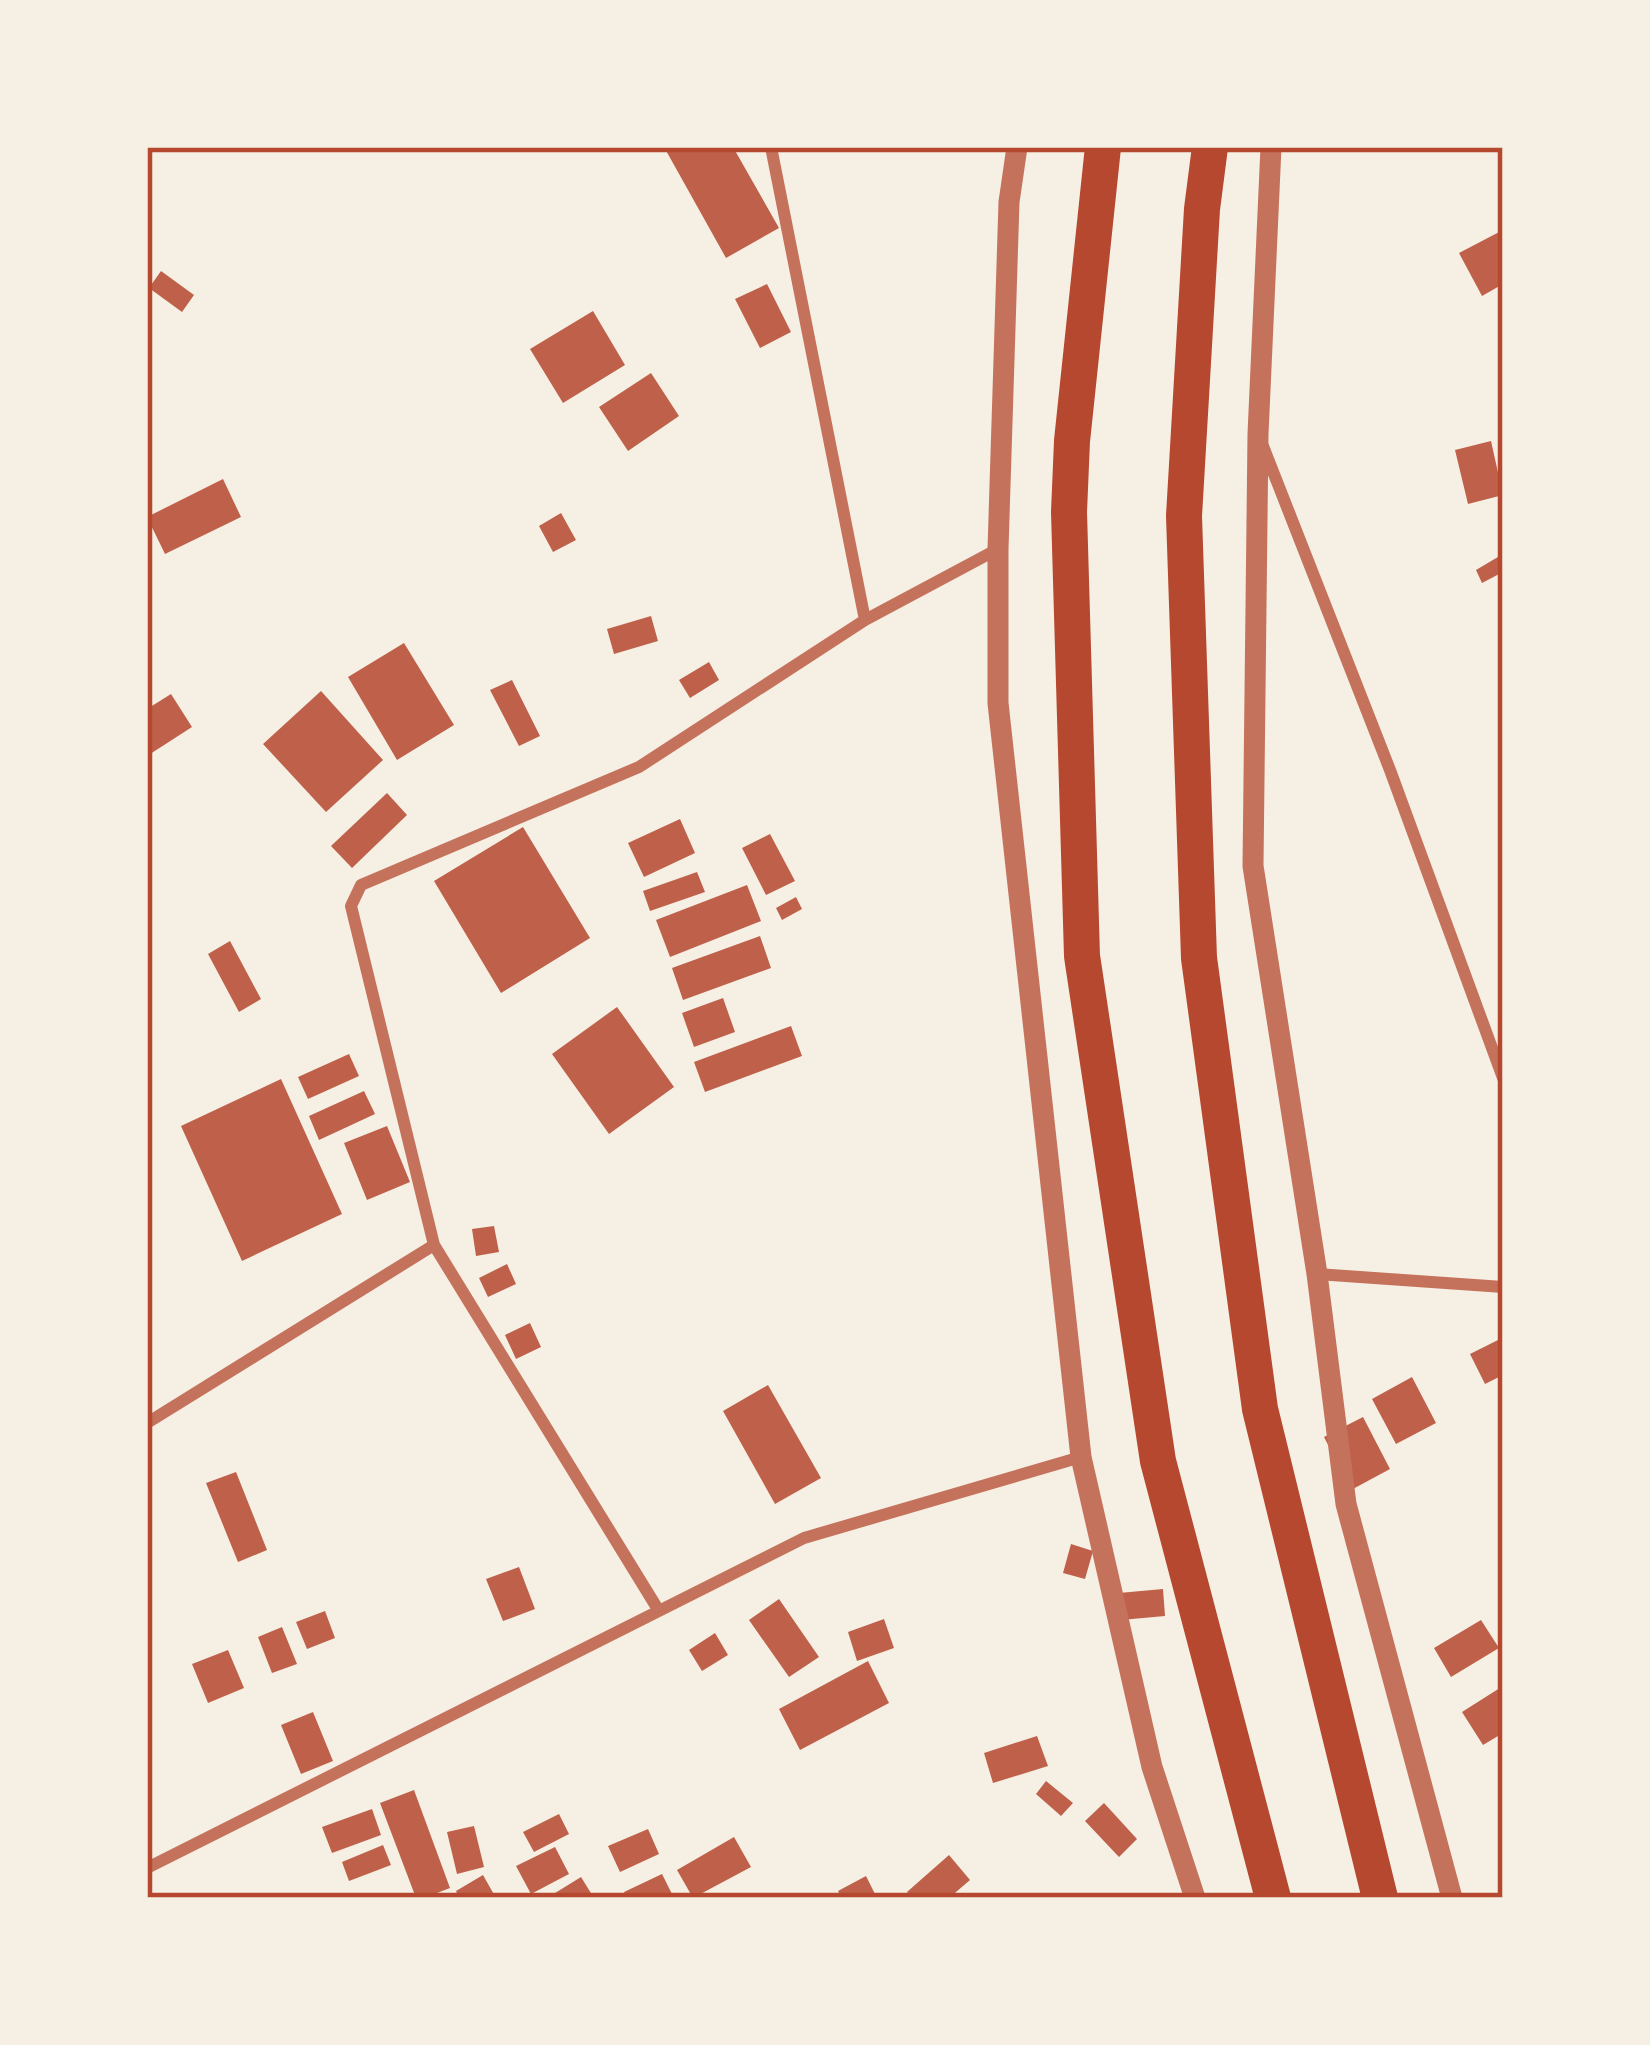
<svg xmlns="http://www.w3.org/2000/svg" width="1650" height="2045" font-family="'Nunito Sans',sans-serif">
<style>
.building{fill:#bf614a}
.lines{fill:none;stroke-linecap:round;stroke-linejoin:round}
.minor{stroke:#c5725c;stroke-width:12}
.tertiary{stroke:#c5725c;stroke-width:21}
.motorway{stroke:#b5482f;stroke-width:36}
.neatline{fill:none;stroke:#b5482f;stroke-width:4.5}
</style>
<rect width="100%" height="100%" fill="#f6efe4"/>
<path class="building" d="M664 147H733L779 228 726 258Z
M1503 230V284L1482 296 1459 253Z
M161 271 194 295 182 312 149 288Z
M767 284 791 332 760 348 735 299Z
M593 311 625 365 563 403 530 349Z
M651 373 679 416 628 451 599 407Z
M1491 441 1503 495 1468 504 1455 450Z
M223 479 241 517 165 554 147 517Z
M561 513 576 540 553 552 539 526Z
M1503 554V572L1482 583 1476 570Z
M651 616 658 641 614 654 607 629Z
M404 643 454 725 397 760 348 677Z
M709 662 719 680 690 698 679 680Z
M512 680 540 736 519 746 490 690Z
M321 691 383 760 326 812 263 744Z
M171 694 192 727 147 756V709Z
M387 793 407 815 352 868 331 846Z
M680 819 695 853 644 877 628 843Z
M523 827 590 938 501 993 434 881Z
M770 834 795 881 766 895 742 848Z
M697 872 705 892 650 911 643 891Z
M747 885 761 921 670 957 656 920Z
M796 897 802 909 782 920 776 908Z
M760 936 771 968 683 1000 672 968Z
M230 941 261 999 239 1012 208 954Z
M723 998 735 1032 694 1047 682 1013Z
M617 1007 674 1087 609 1134 552 1054Z
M791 1026 802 1056 705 1092 694 1062Z
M349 1054 359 1076 308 1099 298 1077Z
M281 1079 342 1214 242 1261 181 1126Z
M364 1091 375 1114 319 1140 309 1116Z
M387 1126 410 1182 367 1200 344 1143Z
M494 1226 499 1252 476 1256 472 1229Z
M507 1264 516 1284 488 1297 479 1278Z
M530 1323 541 1347 516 1359 505 1335Z
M1498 1340 1503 1351V1375L1485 1384 1470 1354Z
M1412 1377 1436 1423 1396 1444 1372 1399Z
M768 1385 821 1478 775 1504 723 1411Z
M1363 1417 1390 1469 1351 1490 1324 1437Z
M236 1472 267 1550 238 1562 206 1483Z
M1071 1544 1093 1551 1085 1579 1063 1573Z
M519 1567 535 1609 503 1621 486 1579Z
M1163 1589 1165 1616 1121 1620 1119 1593Z
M779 1599 819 1657 789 1677 749 1620Z
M325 1611 335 1638 307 1649 296 1622Z
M884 1619 894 1648 857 1661 848 1632Z
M1481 1620 1499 1648 1451 1677 1434 1648Z
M282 1627 297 1664 272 1673 258 1637Z
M715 1633 728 1655 702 1671 689 1650Z
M228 1650 244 1688 208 1703 192 1664Z
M868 1661 889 1703 800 1750 779 1709Z
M1503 1686V1733L1483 1745 1462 1712Z
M313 1712 333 1761 301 1774 281 1725Z
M1037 1736 1048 1766 993 1783 984 1753Z
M1046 1781 1073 1803 1061 1816 1036 1794Z
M414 1790 450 1888 424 1898H416L380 1803Z
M1104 1803 1137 1839 1119 1857 1085 1821Z
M372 1809 381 1835 332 1853 322 1827Z
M559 1814 569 1834 534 1852 523 1832Z
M474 1826 484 1867 457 1874 447 1832Z
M648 1829 659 1854 620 1872 608 1846Z
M734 1837 751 1867 693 1898 677 1870Z
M383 1845 391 1865 349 1881 342 1862Z
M555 1847 569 1874 531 1894 516 1866Z
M949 1855 970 1880 949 1898H912L907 1892Z
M662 1874 674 1898H627L624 1892Z
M483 1875 496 1898H459L456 1891Z
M866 1876 877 1898H842L838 1891Z
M581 1877 594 1898H547Z"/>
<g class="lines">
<path class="minor" d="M771 147 865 620
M1263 446 1390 770 1503 1078
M434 1245 351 906 361 885 639 767 865 620 998 549
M1317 1274 1503 1287
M147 1423 434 1245 659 1611
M147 1868 804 1538 1081 1457"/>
<path class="tertiary" d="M1017 147 1009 202 998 549V703L1081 1457 1152 1767 1195 1898
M1271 147 1258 434 1253 866 1317 1274 1346 1504 1452 1898"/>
<path class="motorway" d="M1103 147 1072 441 1069 512 1082 956 1158 1461 1273 1898
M1210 147 1202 209 1184 516 1199 958 1260 1409 1380 1898"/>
</g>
<rect width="1650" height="2045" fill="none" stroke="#f6efe4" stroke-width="300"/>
<rect x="150" y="150" width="1350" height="1745" class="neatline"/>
</svg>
